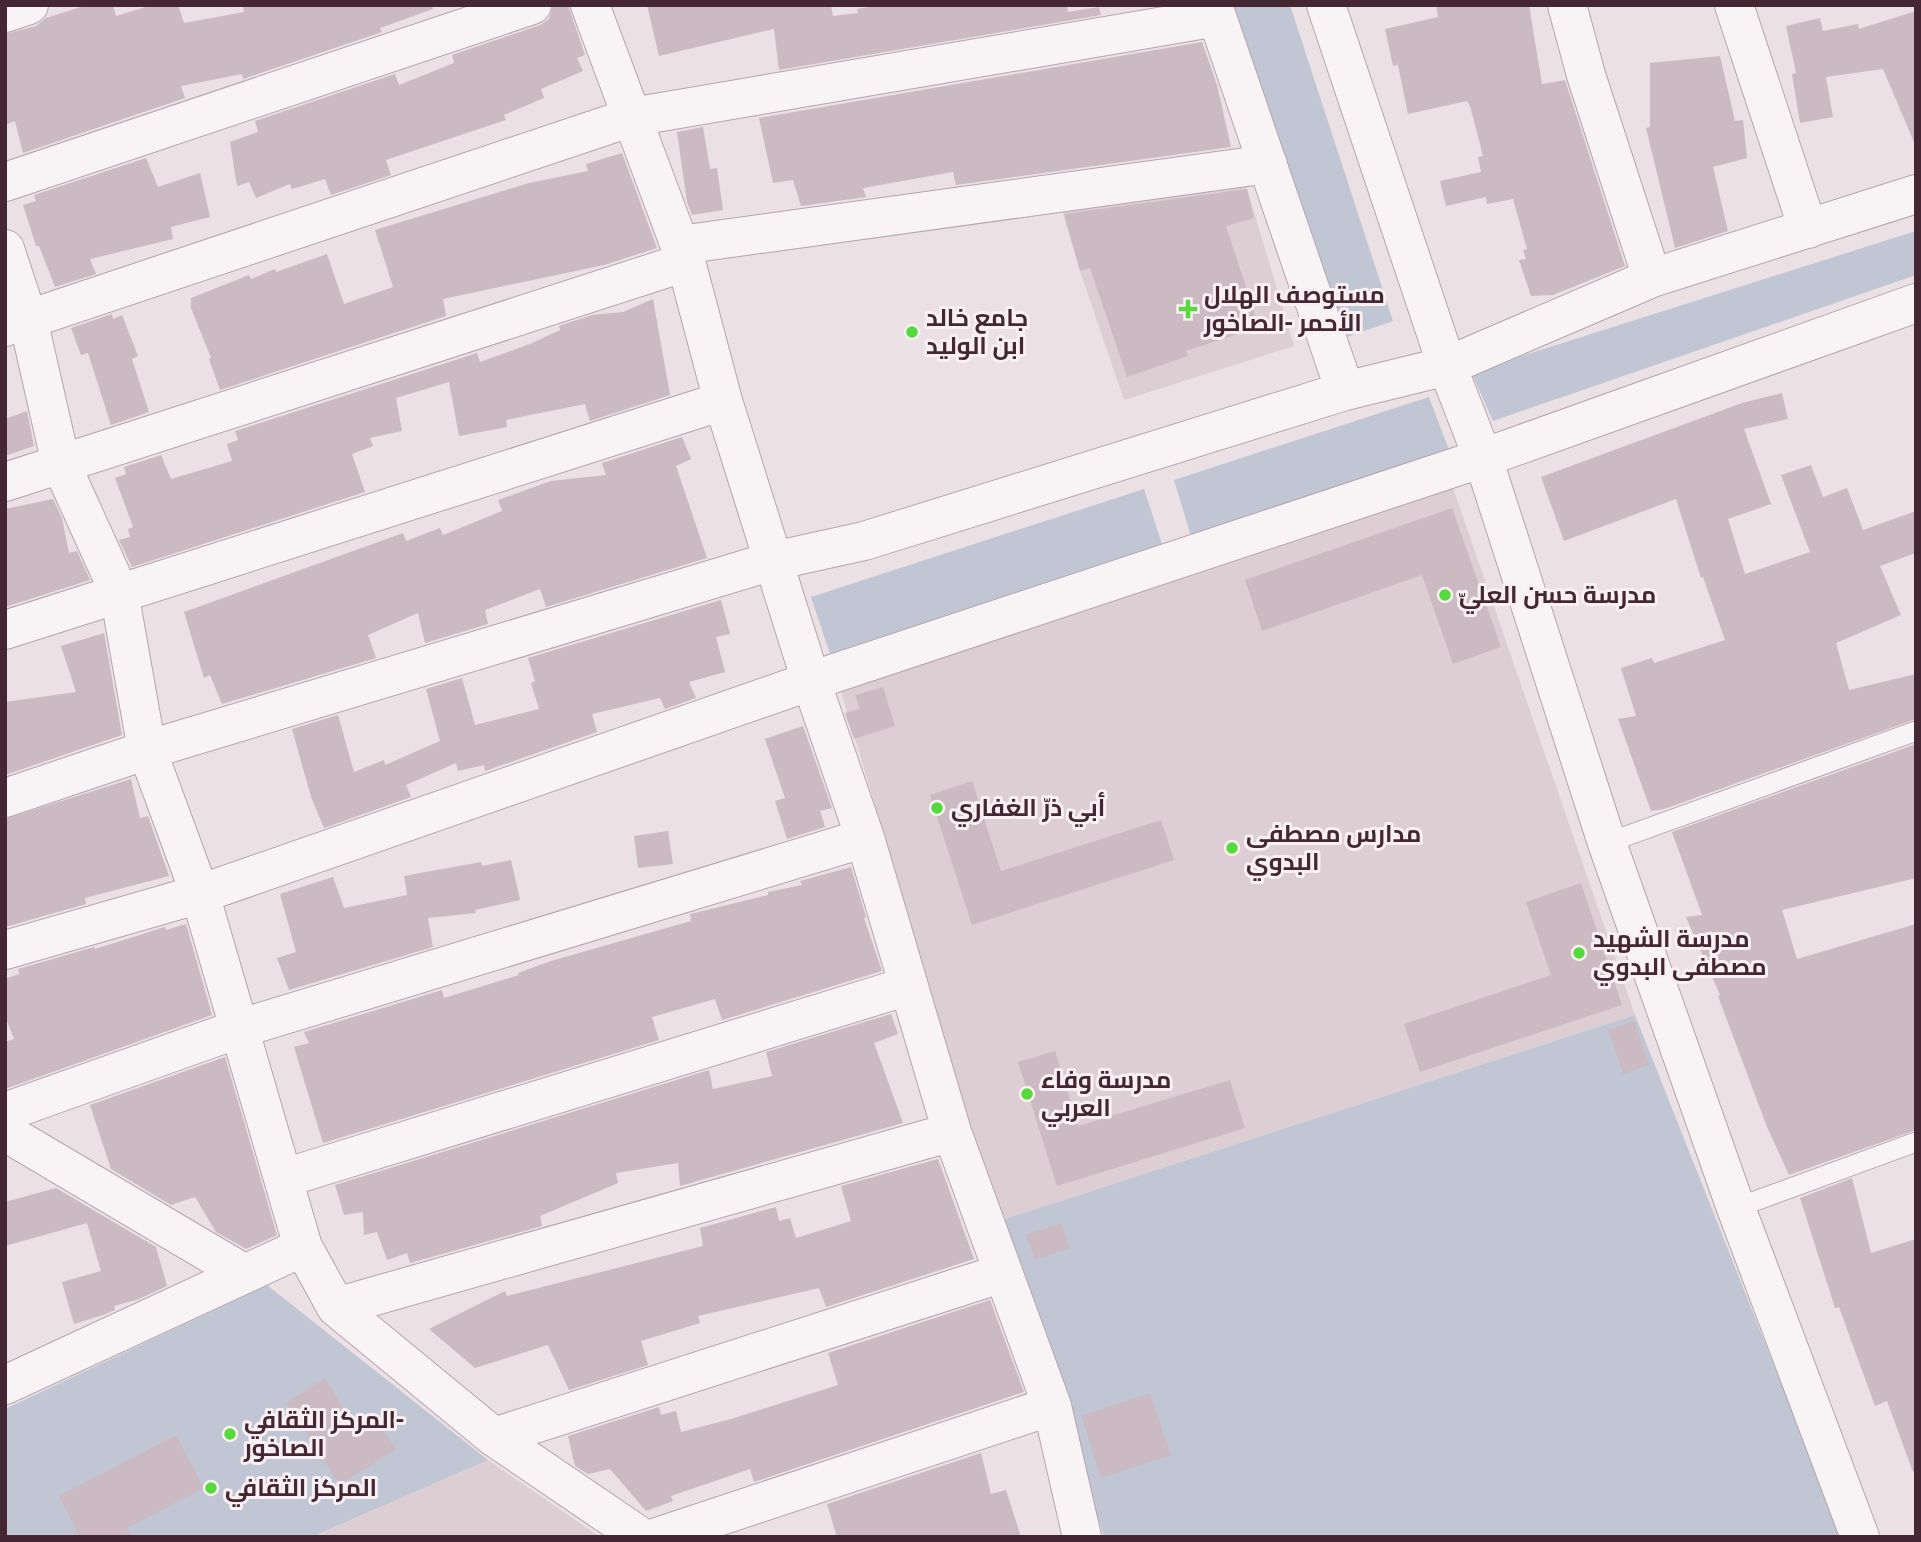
<svg xmlns="http://www.w3.org/2000/svg" width="1921" height="1542" font-family="Ubuntu,Cairo,sans-serif">
<style>
.built{fill:#ddced3}
.green{fill:#c1c6d5}
.building{fill:#cbbac1}
.lines{fill:none;stroke-linecap:round;stroke-linejoin:round}
.lane-casing{stroke:#b6a5ab;stroke-width:21}
.street-casing{stroke:#b6a5ab;stroke-width:40}
.lane{stroke:#f8f4f5;stroke-width:19}
.street{stroke:#f8f4f5;stroke-width:38}
.poi-dot{fill:#54da3b;stroke:#f8f0f3;stroke-width:2.5}
.labels{text-anchor:middle;stroke-width:6;stroke-linejoin:round;paint-order:stroke}
.poi-label{font-size:24px;font-weight:bold;fill:#442732;stroke:#f8f0f3;text-anchor:start}
</style>
<rect width="100%" height="100%" fill="#ebe0e4"/>
<path class="built" d="M1241 168 1294 346 1124 400 1080 271 1061 207Z
M1452 485 1635 1015 999 1221 840 688Z
M488 1460 600 1537H313Z"/>
<path class="green" d="M1228 5H1290L1393 321 1335 341Z
M1916 231V275L1493 421 1471 372Z
M1429 397 1449 450 1191 536 1174 480Z
M1144 489 1163 547 830 654 811 597Z
M1635 1015 1842 1537H1104L999 1221Z
M267 1285 488 1460 312 1537H5V1409Z"/>
<path class="building" d="M87 5H113L116 16 152 5H178L184 23 244 12 243 5H432L433 9 380 28 382 32 243 79 242 74 181 86 185 98 23 153 15 121 5 125V34L36 26 46 18Z
M553 5H568L585 55 577 58 583 71 541 89 544 98 504 115 506 120 386 160 391 175 331 195 325 179 292 189 290 184 256 198 249 182 237 186 230 142 258 132 255 121 395 74 399 85 454 63 452 55 540 25 549 19Z
M647 5H831L833 16 858 13 857 9 882 5H1067L1068 12 1099 7 1101 15 779 70 774 29 659 56Z
M1436 5H1529L1542 84 1565 80 1625 266 1553 295 1531 296 1519 260 1526 259 1523 250 1527 249 1513 199 1487 204 1486 197 1446 206 1440 181 1481 172 1478 157 1483 156 1470 106 1467 101 1408 114 1398 65 1393 66 1385 29 1438 17Z
M1916 11V147L1883 69 1826 77 1833 117 1800 123 1792 74 1796 73 1786 26 1820 18 1823 31 1858 24 1859 29Z
M1202 42 1217 85 1231 147 956 185 953 172 863 188 866 197 801 206 793 180 773 183 759 118Z
M1720 56 1735 121 1743 120 1747 158 1713 167 1728 231 1675 248 1646 128 1650 127V63Z
M703 127 710 169 717 168 723 210 692 215 687 202 677 132Z
M622 153 657 248 604 265 443 299 446 316 220 390 209 359 211 358 191 308V298L249 275 251 279 275 269 276 272 327 254 344 304 393 287 375 230 529 183 588 171 586 164Z
M146 158 158 187 200 173 210 217 171 227 173 239 90 259 96 274 55 287 39 246H36L23 205 36 201 34 195Z
M1247 189 1254 218 1226 226 1259 327 1186 351 1188 356 1127 377 1090 268 1080 271 1064 214Z
M653 299 670 395 590 421 585 404 506 420 507 427 459 436 449 382 396 398 402 431 370 438 373 446 352 454 365 492 132 567 119 540 130 537 128 529 133 527 115 478 126 474 124 467 161 455 171 479 232 461 227 444 238 440 235 431 477 353 480 362 530 344 560 330 559 326 592 315 623 312Z
M112 314 113 319 122 315 138 356 132 359 149 412 111 425 88 353 81 355 71 328Z
M1782 393 1788 419 1744 429 1771 504 1728 519 1745 574 1810 552 1781 475 1811 465 1823 497 1847 488 1863 530 1916 511V553L1880 566 1901 615 1836 643 1849 690 1916 674V719L1664 809 1651 811 1618 719 1636 716 1621 668 1652 658 1654 663 1725 640 1703 577 1701 578 1676 499 1564 541 1541 477 1742 403Z
M27 411 34 446 5 456V419Z
M682 437 691 459 676 466 707 558 546 607 540 589 485 610 488 624 425 643 418 613 368 635 376 658 222 704 210 675 204 678 184 612 403 533 406 541 440 528 443 535 502 511 498 500 551 481 606 475 602 463Z
M53 499 62 518 69 553 77 551 90 580 5 607V509Z
M1452 508 1501 647 1453 664 1422 575 1262 631 1245 580Z
M721 600 730 634 716 637 725 672 689 682 696 698 665 709 660 698 592 714 597 732 485 771 484 765 458 771 456 763 406 785 411 797 324 828 311 797 292 729 338 715 354 772 384 760 385 765 440 741 426 689 462 678 475 725 539 709 531 683 535 681 528 658Z
M104 633 122 735 5 775V702L76 692 61 646Z
M883 687 895 726 854 739 845 713 860 709 855 695Z
M803 726 832 808 820 811 825 827 787 839 775 801 785 798 765 739Z
M1916 744V878L1782 910 1797 959 1916 924V1130L1789 1175 1767 1127 1718 996 1720 995 1686 917 1702 915 1672 832Z
M131 779 140 818 148 816 169 876 85 898 86 904 5 927V819Z
M972 781 1001 871 1161 820 1174 860 972 925 930 795Z
M668 831 673 864 638 868 634 836Z
M511 860 520 900 475 910 476 913 428 918 433 947 289 990 277 958 296 952 280 894 333 877 344 908 407 895 404 876 481 862 482 866Z
M851 867 866 917 864 918 882 971 722 1020 715 999 652 1017 659 1040 323 1143 294 1047 309 1043 304 1032 442 990 444 998 519 975 518 973 551 961 691 921 690 914 768 895V892L802 885 800 881Z
M1581 883 1622 1005 1420 1072 1404 1024 1551 975 1526 902Z
M186 924 212 1015 5 1089V1042L14 1039 5 1016V979L19 974 18 969 94 947 95 949 165 927 166 930Z
M891 1014 898 1034 874 1043 903 1123 680 1186 678 1163 616 1173 618 1183 540 1216 542 1226 410 1263 407 1253 387 1260 377 1232 364 1235 363 1212 344 1215 335 1185 709 1070 713 1089 772 1076 766 1052Z
M1634 1021 1649 1065 1623 1074 1608 1030Z
M1055 1051 1078 1126 1230 1080 1245 1128 1057 1186 1018 1062Z
M225 1057 277 1235 246 1249 216 1232 195 1197 171 1205 111 1169 90 1105Z
M938 1159 974 1259 826 1307 819 1288 698 1316 700 1323 641 1341 648 1365 569 1390 548 1345 475 1368 429 1329 505 1291 507 1296 703 1246 700 1228 776 1207 779 1221 790 1218 796 1238 851 1221 841 1186Z
M1852 1178 1871 1253 1916 1239V1472H1913L1887 1401 1875 1406 1839 1307 1835 1308 1800 1198Z
M56 1188 156 1247 167 1286 139 1299 114 1306 115 1310 103 1315 74 1324 62 1282 101 1271 87 1223 5 1246V1202Z
M1061 1223 1070 1248 1035 1260 1026 1235Z
M990 1300 1024 1392 754 1482 750 1469 671 1496 673 1501 646 1511 610 1469 588 1474 575 1466 568 1436 659 1407 661 1415 676 1411 681 1432 731 1419 838 1385 828 1353Z
M325 1378 360 1433 378 1422 396 1449 340 1485 286 1403Z
M1150 1393 1171 1455 1101 1478 1081 1416Z
M176 1435 204 1488 127 1528 132 1537H80L59 1496Z
M981 1453 991 1494 1006 1490 1021 1537H837L827 1504Z"/>
<g class="lines">
<defs>
<path id="lane" d="M1607 843 1916 731
M1736 1208 1916 1142"/>
<path id="street" d="M590 5 686 262 723 401 811 681 865 838 952 1132 1052 1406 1082 1537
M1213 5 1345 391
M1326 5 1447 366 1483 458 1607 843 1736 1208 1860 1537
M1567 5 1586 75 1652 278
M1734 5 1808 229
M5 13 29 5
M5 182 532 5
M680 245 1268 164
M5 249 28 319 61 464 119 592 147 750 200 894 303 1247 336 1307 494 1437 641 1537
M5 327 632 117 1217 17
M5 482 686 262
M5 630 723 401
M5 798 147 750 773 561 864 541 1345 391 1447 366 1652 278 1916 194
M5 950 200 894 811 681 1483 458 1916 303
M5 1112 238 1029 865 838
M5 1132 245 1274
M284 1178 908 986
M336 1307 952 1132
M5 1385 303 1247
M494 1437 1003 1273
M657 1537 1052 1406"/>
</defs>
<use href="#lane" class="lane-casing"/>
<use href="#street" class="street-casing"/>
<use href="#lane" class="lane"/>
<use href="#street" class="street"/>
</g>
<g class="poi-dot">
<path d="M1184.5 298.5h7v7h7v7h-7v7h-7v-7h-7v-7h7z"/>
<circle cx="912" cy="332" r="7"/>
<circle cx="1445" cy="595" r="7"/>
<circle cx="937" cy="808" r="7"/>
<circle cx="1232" cy="848" r="7"/>
<circle cx="1579" cy="953" r="7"/>
<circle cx="1027" cy="1094" r="7"/>
<circle cx="230" cy="1434" r="7"/>
<circle cx="211" cy="1488" r="7"/>
</g>
<g class="labels">
<g class="poi-label">
<text x="1204" y="303">مستوصف الهلال<tspan x="1204" dy="28">الأحمر -الصاخور</tspan></text>
<text x="926" y="326">جامع خالد<tspan x="926" dy="28">ابن الوليد</tspan></text>
<text x="1459" y="603">مدرسة حسن العليّ</text>
<text x="951" y="816">أبي ذرّ الغفاري</text>
<text x="1246" y="842">مدارس مصطفى<tspan x="1246" dy="28">البدوي</tspan></text>
<text x="1593" y="947">مدرسة الشهيد<tspan x="1593" dy="28">مصطفى البدوي</tspan></text>
<text x="1041" y="1088">مدرسة وفاء<tspan x="1041" dy="28">العربي</tspan></text>
<text x="244" y="1428">المركز الثقافي-<tspan x="244" dy="28">الصاخور</tspan></text>
<text x="225" y="1496">المركز الثقافي</text>
</g>
</g>
<rect width="1921" height="1542" fill="none" stroke="#442732" stroke-width="14"/>
</svg>
